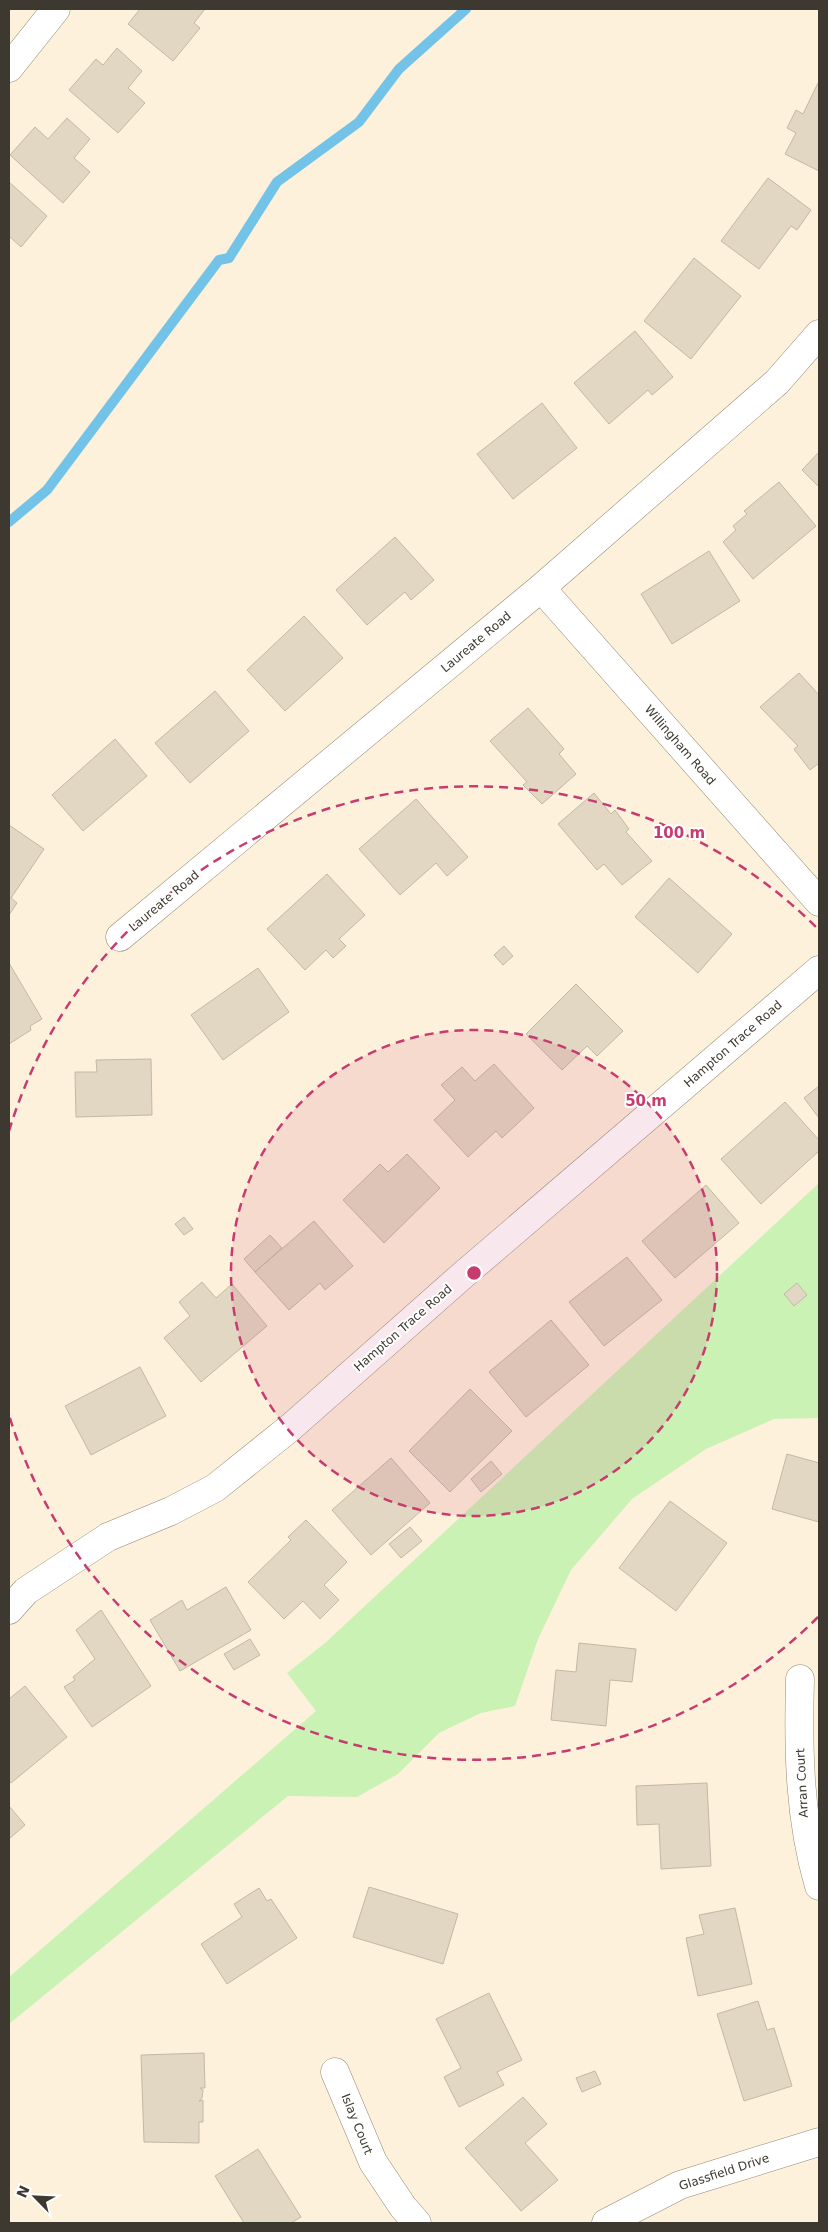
<svg xmlns="http://www.w3.org/2000/svg" width="828" height="2232" font-family="'DejaVu Sans',sans-serif">
<style>
.green{fill:#cbf2b5}
.lines{fill:none;stroke-linecap:round;stroke-linejoin:round}
.stream{stroke:#72c3e7;stroke-width:10}
.building{fill:#e2d7c2;stroke:#c3b8a4}
.minor-casing{stroke:#928874;stroke-width:29}
.minor{stroke:#fff;stroke-width:28}
.ring{fill:none;stroke:#c73b6f;stroke-width:2.5;stroke-dasharray:9 6}
.labels{text-anchor:middle;stroke-width:4;stroke-linejoin:round;paint-order:stroke}
.street-label{font-size:12px;fill:#3d3930;stroke:#fff}
.centre{fill:#c73b6f;stroke:#fff;stroke-width:2.5}
.ring-label{font-size:15px;text-anchor:middle;font-weight:bold;fill:#c73b6f;stroke:#fff;stroke-width:4;stroke-linejoin:round;paint-order:stroke}
</style>
<rect width="100%" height="100%" fill="#fdf1dc"/>
<path class="green" d="M819 1183V1418L774 1419 706 1449 632 1499 571 1570 538 1639 515 1706 481 1713 439 1733 398 1774 357 1797 288 1796 9 2024V1977L316 1711 287 1673 325 1643Z"/>
<g class="lines">
<path class="stream" d="M9 522 47 490 219 260 229 258 277 182 359 122 399 69 466 9"/>
</g>
<path class="building" d="M140 9H205L194 23 200 28 173 61 128 24Z
M117 48 142 71 128 88 145 103 118 133 69 90 96 59 103 65Z
M818 83 819 84V171L785 154 796 133 787 128 796 110 803 114Z
M67 118 90 139 74 158 90 172 63 203 10 155 35 127 48 139Z
M768 178 811 210 797 230 791 226 759 269 721 241Z
M9 182 47 216 21 247 9 236Z
M694 258 741 296 691 359 644 321Z
M635 331 673 377 652 395 648 390 609 424 574 383Z
M542 403 577 448 513 499 477 454Z
M819 452V487L802 470Z
M779 482 816 526 753 579 723 542 736 530 733 526 747 514 744 511Z
M395 537 434 580 411 600 405 592 367 625 336 590Z
M709 551 740 601 672 644 641 594Z
M304 616 343 658 285 711 247 670Z
M799 673 819 695V763L810 770 794 749 798 746 760 707Z
M215 691 249 731 190 783 155 743Z
M528 708 564 749 559 754 576 774 542 804 523 785 527 782 490 741Z
M115 739 147 776 83 831 52 795Z
M594 793 611 814 615 810 629 829 626 832 652 861 622 885 604 864 597 870 558 824Z
M416 799 468 857 447 876 436 863 400 895 359 849Z
M9 825 44 849 11 898 17 903 9 915Z
M327 874 365 915 339 939 346 946 333 958 326 950 305 970 267 929Z
M669 878 732 934 698 973 635 917Z
M504 946 513 956 503 965 494 955Z
M9 963 42 1019 30 1026 31 1030 9 1044Z
M258 968 289 1012 223 1060 191 1015Z
M576 984 623 1031 597 1056 587 1046 562 1070 526 1034Z
M151 1059 152 1115 76 1117 75 1072H97L96 1060Z
M494 1064 534 1108 502 1138 496 1131 468 1157 434 1120 455 1100 441 1085 462 1067 475 1081Z
M819 1086V1118L804 1098Z
M785 1102 819 1140V1151L761 1204 721 1159Z
M407 1154 440 1188 384 1243 343 1200 380 1164 388 1172Z
M706 1185 739 1223 675 1278 642 1241Z
M184 1217 193 1229 184 1235 175 1224Z
M314 1221 353 1266 325 1290 320 1283 289 1310 255 1272Z
M270 1235 282 1248 255 1272 244 1259Z
M627 1257 662 1300 604 1346 569 1302Z
M202 1282 216 1298 232 1284 267 1326 201 1382 164 1338 190 1316 179 1302Z
M797 1283 807 1295 794 1306 784 1294Z
M551 1320 589 1365 526 1417 489 1372Z
M140 1367 166 1416 91 1455 65 1406Z
M470 1389 512 1431 450 1492 409 1451Z
M787 1454 819 1463V1522L772 1509Z
M391 1458 430 1503 371 1555 332 1510Z
M491 1461 502 1474 481 1492 471 1479Z
M670 1501 727 1543 676 1611 619 1568Z
M306 1520 347 1562 324 1585 339 1600 320 1619 303 1601 284 1619 248 1582 291 1540 288 1537Z
M410 1527 422 1541 401 1558 389 1544Z
M226 1587 251 1630 180 1671 150 1620 182 1600 187 1610Z
M101 1610 151 1686 92 1727 64 1687 75 1680 73 1677 95 1659 76 1630Z
M250 1639 260 1655 234 1670 224 1654Z
M579 1643 636 1649 632 1682 610 1680 606 1726 551 1720 556 1670 576 1672Z
M25 1686 67 1737 11 1783 9 1780V1699Z
M707 1783 711 1866 661 1869 659 1824 637 1825 636 1786Z
M9 1806 25 1825 9 1839Z
M369 1887 458 1914 443 1964 353 1937Z
M259 1888 267 1901 271 1899 297 1938 227 1984 201 1944 242 1917 234 1904Z
M735 1908 752 1984 698 1996 686 1938 704 1934 699 1915Z
M489 1993 522 2060 497 2072 504 2085 459 2107 444 2077 461 2068 436 2019Z
M758 2001 767 2030 774 2028 792 2086 744 2101 717 2014Z
M204 2053 205 2088H200L203 2090 202 2098 199 2101 203 2100V2122H199V2143L144 2142 141 2055Z
M595 2071 601 2084 582 2092 576 2078Z
M523 2097 547 2124 525 2143 558 2180 521 2211 465 2148Z
M258 2149 301 2217 291 2223H244L215 2176Z"/>
<g class="lines">
<defs>
<path id="minor" d="M9 68 56 9
M541 588 819 902
M120 937 541 588 777 382 819 334
M9 1610 26 1591 108 1537 171 1511 215 1488 291 1427 463 1275 819 970
M800 1679C798 1749 799 1818 819 1886
M335 2072 373 2162 403 2207 417 2223
M606 2223 680 2185 819 2142"/>
</defs>
<use href="#minor" class="minor-casing"/>
<use href="#minor" class="minor"/>
</g>
<circle cx="474" cy="1273" r="243" fill="#c73b6f" fill-opacity=".12"/>
<g class="ring">
<circle cx="474" cy="1273" r="243"/>
<path d="M818 1617A486 486 0 0 1 9 1415M9 1131A486 486 0 0 1 818 929"/>
</g>
<g class="labels">
<g class="street-label">
<text transform="translate(476 642) rotate(-40)" y="4">Laureate Road</text>
<text transform="translate(680 745) rotate(49)" y="4">Willingham Road</text>
<text transform="translate(164 901) rotate(-40)" y="4">Laureate Road</text>
<text transform="translate(733 1044) rotate(-41)" y="4">Hampton Trace Road</text>
<text transform="translate(403 1328) rotate(-41)" y="4">Hampton Trace Road</text>
<text transform="translate(802 1783) rotate(-93)" y="4">Arran Court</text>
<text transform="translate(357 2124) rotate(68)" y="4">Islay Court</text>
<text transform="translate(724 2172) rotate(-18)" y="4">Glassfield Drive</text>
</g>
</g>
<circle cx="474" cy="1273" r="8" class="centre"/>
<g class="ring-label">
<text x="679" y="838">100 m</text>
<text x="646" y="1106">50 m</text>
</g>
<rect width="828" height="2232" fill="none" stroke="#3d3930" stroke-width="20"/>
<g transform="translate(35 2197) rotate(294)" stroke="#ffffff" stroke-width="4" paint-order="stroke">
<path d="M0-4L9 19L0 12L-9 19Z" fill="#3d3930"/>
<text y="-8" font-size="14" font-weight="bold" text-anchor="middle" fill="#3d3930">N</text>
</g>
</svg>
